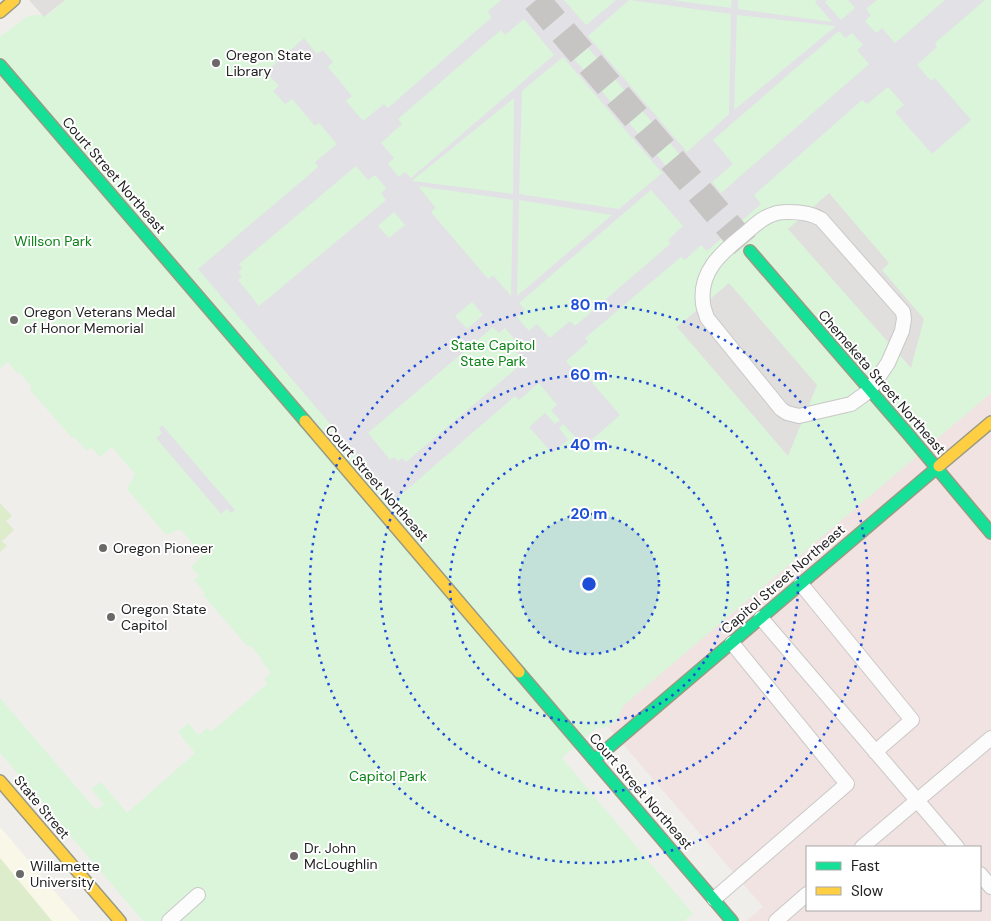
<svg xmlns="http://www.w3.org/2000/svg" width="991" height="921" font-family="'DM Sans',sans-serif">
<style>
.commercial{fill:#f1e3e1;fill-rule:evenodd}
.education{fill:#f8f7e8}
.grass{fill:#ddeccb}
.park{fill:#daf5da}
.parking{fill:#e0dfde}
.plaza{fill:#e2e1e5;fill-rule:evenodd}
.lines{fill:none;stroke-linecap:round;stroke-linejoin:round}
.secondary-tunnel{stroke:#c7c5c3;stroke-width:28;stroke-dasharray:28 14;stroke-linecap:butt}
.lane-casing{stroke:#c9c8c7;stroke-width:16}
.fast-casing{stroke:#999a82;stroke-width:14}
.slow-casing{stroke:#999a82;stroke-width:14}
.lane{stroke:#fdfcfc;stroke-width:14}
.fast{stroke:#16e098;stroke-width:11}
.slow{stroke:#ffcf43;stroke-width:11}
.ring{fill:none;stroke:#1d4ed8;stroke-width:2.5;stroke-dasharray:2.5 5}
.poi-dot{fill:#6a6968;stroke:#fff;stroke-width:2}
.labels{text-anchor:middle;stroke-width:4;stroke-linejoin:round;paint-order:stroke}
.poi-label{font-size:14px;fill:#222;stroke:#fff;text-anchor:start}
.street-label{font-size:14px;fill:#222;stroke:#fff}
.park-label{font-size:14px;fill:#0c8416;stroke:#fff}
.centre{fill:#1d4ed8;stroke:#fff;stroke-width:2.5}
.ring-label{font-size:15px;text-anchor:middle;font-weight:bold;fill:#1d4ed8;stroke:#fff;stroke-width:4;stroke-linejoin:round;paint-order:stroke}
</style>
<rect width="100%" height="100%" fill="#f0eeeb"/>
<path class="commercial" d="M991 12V921H746L763 907 412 499ZM807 847H980V910H807Z"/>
<path class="education" d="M0 827 80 921H0Z"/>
<path class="grass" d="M0 503 12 516 6 521 14 530 2 541 7 546 0 552Z
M0 858 52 921H0Z"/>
<path class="park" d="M65 0H991V393L623 706C618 721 613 728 596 728L562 758 693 914 684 921H143L0 753V698L96 810 104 804 91 789 101 782 127 813 195 753 178 732 188 723 198 735 207 728 211 732 267 684 264 679 271 673 261 660 262 659 250 645 248 647 203 595 205 593 194 580 199 576 191 567 203 555 180 529 166 535 127 489 135 474 112 447 100 457 91 447 87 451 74 437 72 438 30 390 32 387 19 372 17 373 8 362 0 368V37L26 17 31 15H48Z"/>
<path class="parking" d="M29 0H65L44 17Z
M829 193 889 263 882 270 924 319 911 368 788 229Z
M729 283 817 385 788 456 677 327Z"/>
<path class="plaza" d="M501 0H564L586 25 616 0H671L731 8 732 0H738V9L832 22 815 2 817 0H827L825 2 841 20 855 8 848 0H863V1L865 0H877L866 9 871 15 865 21 876 33 882 28 895 43 945 0H985L935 43 937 47 917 65 931 81 935 78 971 120 932 154 895 112 904 105 888 87 867 104 862 100 754 195 761 204 707 251 701 245 685 260 681 257 585 338 588 342 566 361 584 383 589 379 620 415 603 430 584 446 563 424 559 428 568 440 552 453 529 427 545 413 555 424 560 420 551 410 557 405 539 383 519 400 515 396 395 500 198 269 318 167 315 162 337 144 319 123 315 126 292 99 285 104 273 91 279 86 266 72 304 38 317 54 323 50 333 62 328 67 352 96 346 101 363 121 384 104 388 108 491 18 488 11ZM629 0 731 14 729 114 687 152 588 36ZM737 15 836 26 734 110ZM524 19 554 55 411 178 405 172 399 177 388 164 394 158 381 143 402 124 398 119 501 30 505 35ZM839 31 845 38 852 33 863 45 857 50 869 64 721 193 712 182 733 164 713 140ZM582 41 681 156 668 168 569 53ZM563 57 662 173 619 209 519 194 522 91ZM514 98 513 194 413 181V180ZM356 166 368 180 375 175 386 188 381 193 386 200 259 306 238 280 242 277 238 272 242 269 239 264ZM418 186 513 200 511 296 493 275 488 279 431 212 436 208ZM651 190 683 226 668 240 670 244 575 326 570 321 550 338 537 324 529 331 517 317 525 310 519 303ZM519 200 612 215 517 296V295ZM394 212 405 225 389 238 378 226ZM472 302 483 315 467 329 455 316ZM493 327 499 333 505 328 516 341 511 346 524 362 406 462 402 458 398 461 394 457 390 460 368 433Z
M162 425 235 510 231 513 227 509 221 514 156 438 162 433 159 428Z"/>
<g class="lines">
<path class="secondary-tunnel" d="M536 0 750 251"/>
<defs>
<path id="lane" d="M789 212C801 212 811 213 821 219L903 312 904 319 902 331 888 363 869 391 851 404 799 416 787 413 781 409 707 318C706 313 703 308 703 303 699 272 721 253 742 236 752 228 762 217 774 214 778 212 784 212 789 212Z
M801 584 912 720 875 752
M761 618 957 847
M862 847 991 738
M980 874 991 887
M714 899 847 784 732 643
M169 921 198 895
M776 921 807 894"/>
<path id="fast" d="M0 65 305 421
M750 251 909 435 991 533
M519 672 732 921
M594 760 939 466"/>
<path id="slow" d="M0 12 14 0
M305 421 519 672
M939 466 991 422
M0 781 120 921"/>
</defs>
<use href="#lane" class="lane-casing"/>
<use href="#fast" class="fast-casing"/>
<use href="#slow" class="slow-casing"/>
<use href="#lane" class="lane"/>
<use href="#fast" class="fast"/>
<use href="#slow" class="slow"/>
</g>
<circle cx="589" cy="584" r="70" fill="#1d4ed8" fill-opacity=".12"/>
<g class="ring">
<circle cx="589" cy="584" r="70"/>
<circle cx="589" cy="584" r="139"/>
<circle cx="589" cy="584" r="209"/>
<circle cx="589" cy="584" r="279"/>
</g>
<g class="poi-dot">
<circle cx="216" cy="63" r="5"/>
<circle cx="14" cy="320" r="5"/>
<circle cx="103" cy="548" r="5"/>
<circle cx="111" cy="617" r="5"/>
<circle cx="294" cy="856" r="5"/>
<circle cx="20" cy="874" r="5"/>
</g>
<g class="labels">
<g class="poi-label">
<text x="226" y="60">Oregon State<tspan x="226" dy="16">Library</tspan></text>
<text x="24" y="317">Oregon Veterans Medal<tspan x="24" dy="16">of Honor Memorial</tspan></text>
<text x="113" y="553">Oregon Pioneer</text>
<text x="121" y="614">Oregon State<tspan x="121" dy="16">Capitol</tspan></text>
<text x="304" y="853">Dr. John<tspan x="304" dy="16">McLoughlin</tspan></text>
<text x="30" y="871">Willamette<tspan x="30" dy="16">University</tspan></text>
</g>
<g class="street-label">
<text transform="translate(114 175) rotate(49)" y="5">Court Street Northeast</text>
<text transform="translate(882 382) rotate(49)" y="5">Chemeketa Street Northeast</text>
<text transform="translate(377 483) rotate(49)" y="5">Court Street Northeast</text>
<text transform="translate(783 579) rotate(-41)" y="5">Capitol Street Northeast</text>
<text transform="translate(641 791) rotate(49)" y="5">Court Street Northeast</text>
<text transform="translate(42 807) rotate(50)" y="5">State Street</text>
</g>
<g class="park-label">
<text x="53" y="246">Willson Park</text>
<text x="493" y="350">State Capitol<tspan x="493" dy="16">State Park</tspan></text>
<text x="388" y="781">Capitol Park</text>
</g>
</g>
<circle cx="589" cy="584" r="8" class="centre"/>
<g class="ring-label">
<text x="589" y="310">80 m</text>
<text x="589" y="380">60 m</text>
<text x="589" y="450">40 m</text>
<text x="589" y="519">20 m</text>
</g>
<rect x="806" y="846" width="175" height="65" fill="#ffffff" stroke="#a7a7a7"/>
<rect x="816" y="862" width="25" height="8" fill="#16e098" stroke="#a7a7a7"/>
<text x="851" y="871" font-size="15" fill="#222222">Fast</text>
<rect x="816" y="887" width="25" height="8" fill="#ffcf43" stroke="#a7a7a7"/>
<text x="851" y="896" font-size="15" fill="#222222">Slow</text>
</svg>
